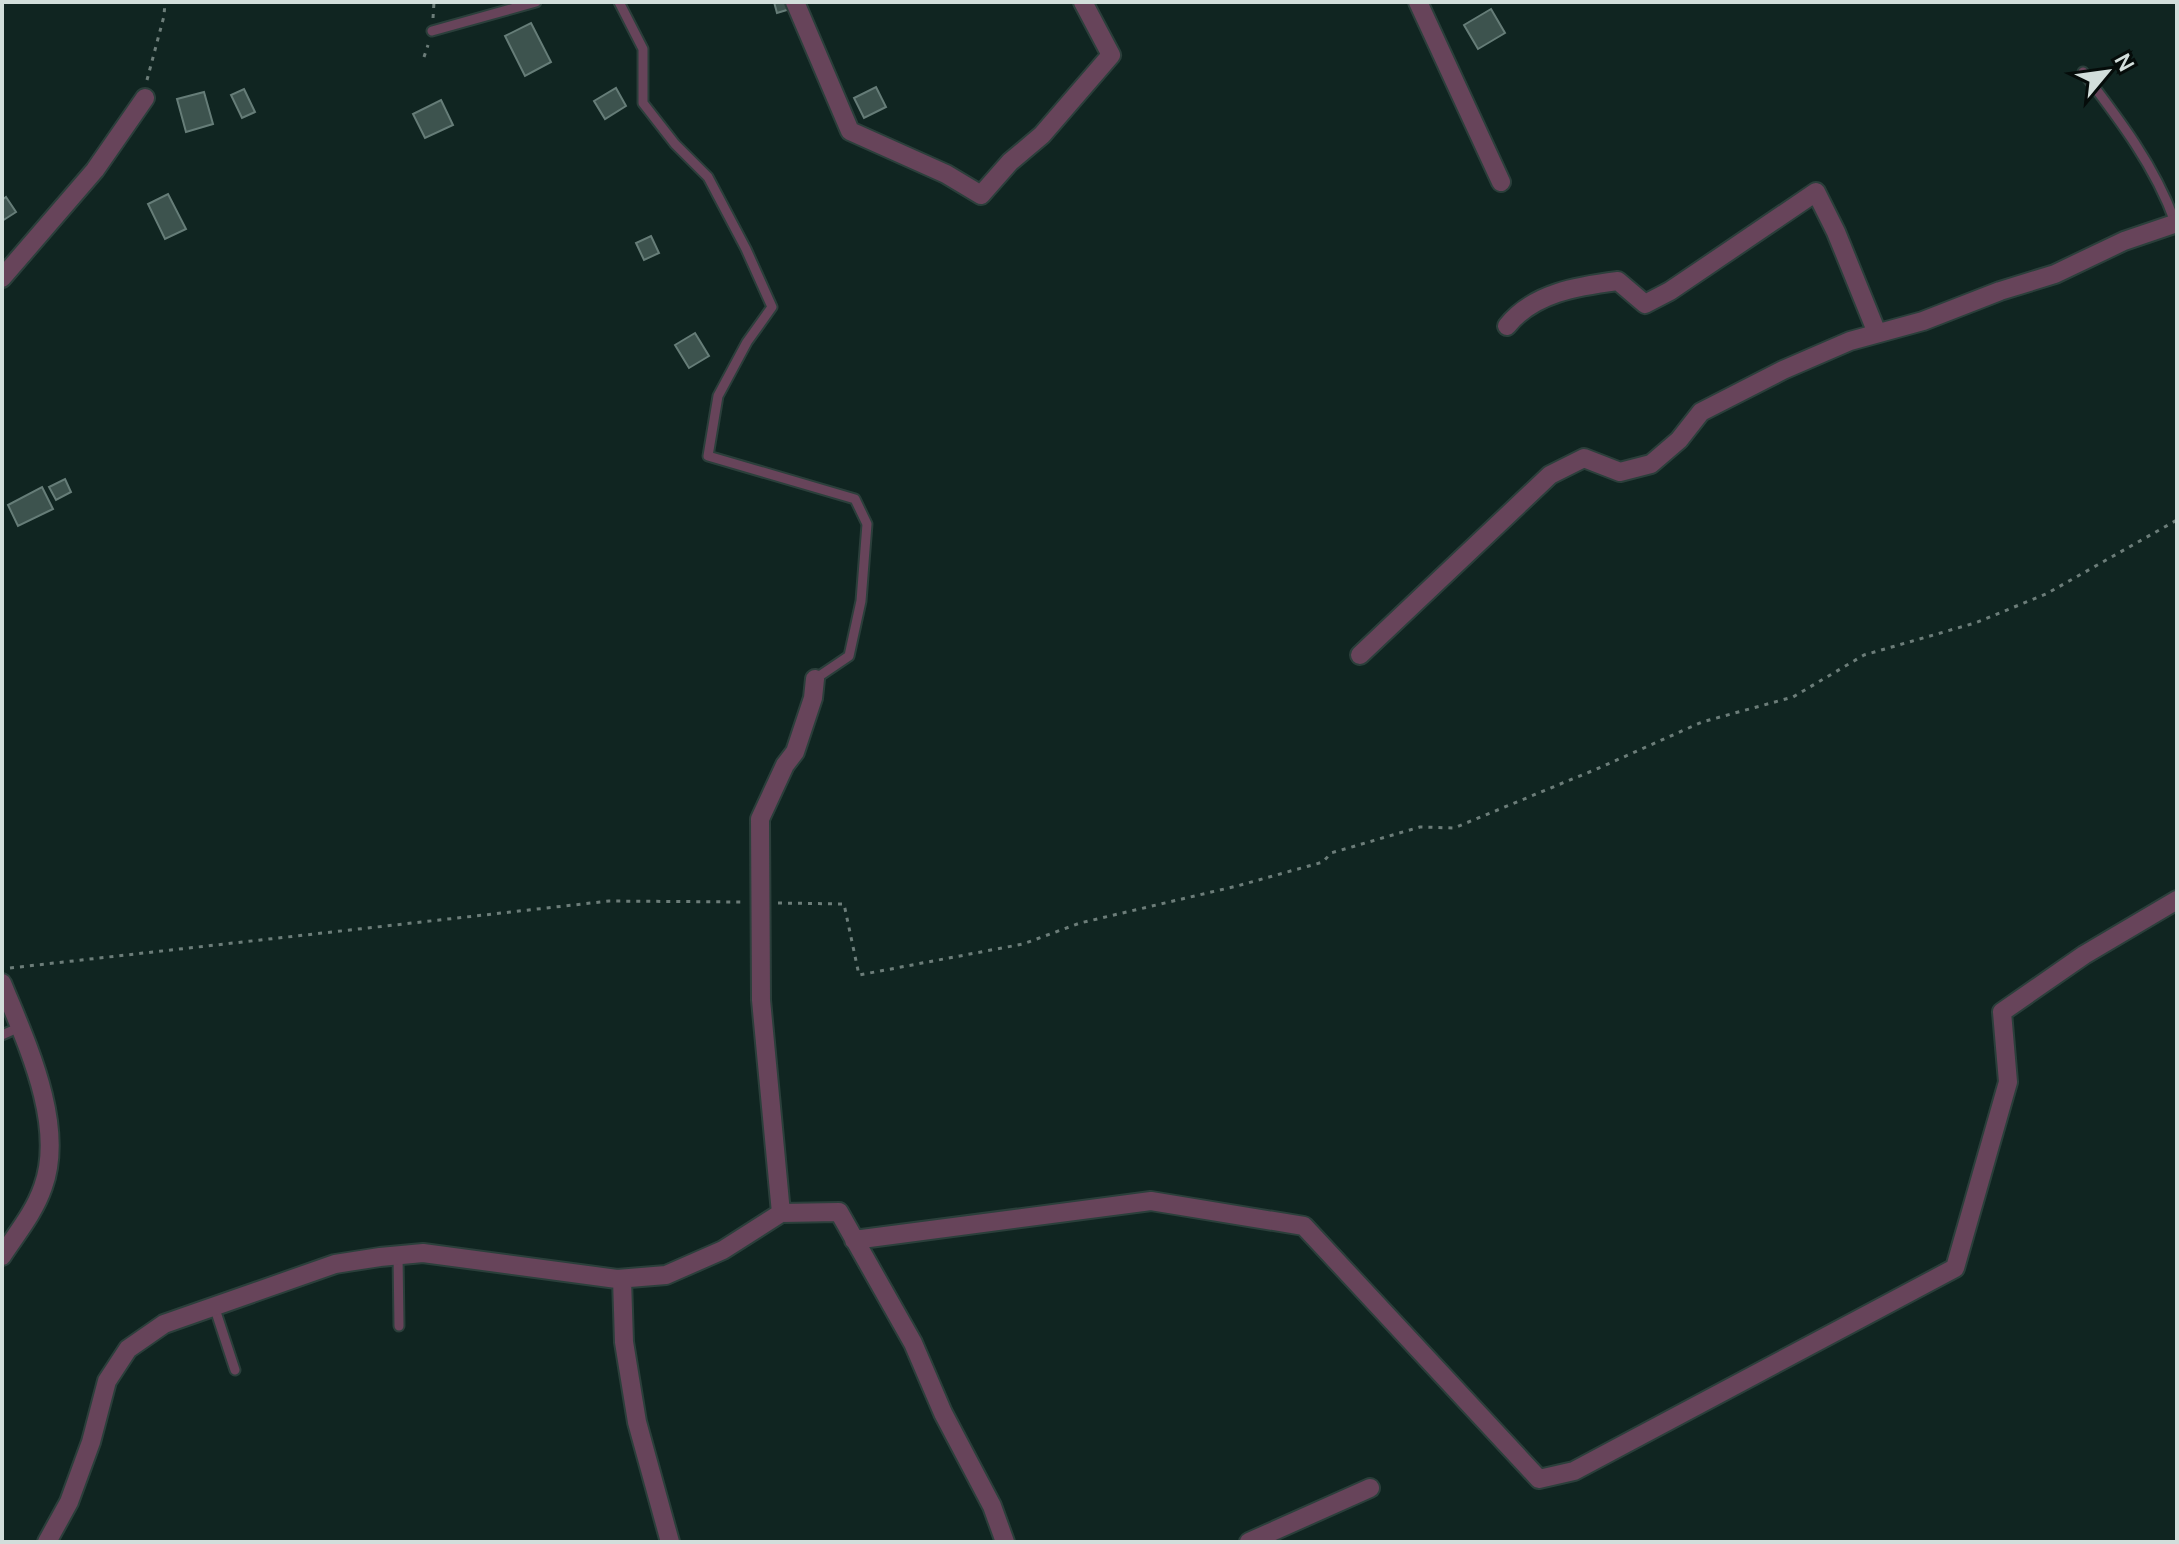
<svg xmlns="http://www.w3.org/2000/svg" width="2179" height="1544" font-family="Manrope,sans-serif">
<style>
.building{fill:#3d534e;stroke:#667d78;stroke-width:2}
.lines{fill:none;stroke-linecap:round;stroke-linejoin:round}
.service-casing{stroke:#2b3f3b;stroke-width:13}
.minor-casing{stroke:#2b3f3b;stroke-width:22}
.path{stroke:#6c7d79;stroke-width:3;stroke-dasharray:4 6;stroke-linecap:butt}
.service{stroke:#67445a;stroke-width:9}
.minor{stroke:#67445a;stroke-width:18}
</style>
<rect width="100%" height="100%" fill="#102521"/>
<path class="building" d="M774 2H787L790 9 777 13Z
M1491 9 1505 33 1478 49 1464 25Z
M531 23 551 62 525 76 505 36Z
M876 87 886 107 864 118 854 98Z
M616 88 626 106 605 119 594 101Z
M244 89 255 112 242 118 231 95Z
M204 92 213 124 186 132 177 99Z
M441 100 453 125 425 138 413 114Z
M168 194 186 229 165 239 148 204Z
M6 197 16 212 2 221V200Z
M651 236 659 253 644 260 636 243Z
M695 333 709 356 689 368 675 345Z
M65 479 71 492 56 500 49 487Z
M42 487 53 509 18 526 8 505Z"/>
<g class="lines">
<defs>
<path id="service" d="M619 2 643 49V103L675 144 708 177 746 249 772 307 747 342 718 396 708 456 855 499 867 524 861 601 849 656 815 679
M432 31 536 2
M2083 72C2119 119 2155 166 2175 222
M2 1035 20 1027
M398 1255 399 1326
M214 1306 235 1370"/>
<path id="minor" d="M795 2 850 131 946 174 981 195 1010 162 1042 135 1111 55 1083 2
M1418 2 1501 182
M2 278 95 170 145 98
M1507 326C1533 293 1578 286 1618 281L1645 304 1670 291 1816 192 1836 232 1877 333
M1360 655 1550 475 1584 458 1620 472 1651 464 1679 440 1701 412 1783 370 1850 341 1923 321 2000 291 2055 274 2124 241 2177 223
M815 679 813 698 795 752 785 765 760 819 761 1000 781 1213 839 1212 913 1343 943 1413 992 1506 1005 1542
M2 983C25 1040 66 1124 43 1187 34 1213 17 1233 2 1256
M854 1240 1151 1201 1304 1226 1539 1479 1574 1471 1955 1268 2008 1082 2002 1012 2084 955 2177 900
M622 1279 624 1342 637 1422 670 1542
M47 1542 69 1502 91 1442 107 1381 128 1349 164 1324 335 1264 380 1257 423 1253 617 1279 666 1275 723 1250 781 1213
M1249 1542 1370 1488"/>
</defs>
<use href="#service" class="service-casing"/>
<use href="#minor" class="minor-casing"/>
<path class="path" d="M433 18 434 2
M424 57 428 45
M147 80 164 16 165 2
M778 903 844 904 859 975 1023 944 1080 923 1237 886 1323 862 1331 853 1420 827 1454 828 1599 768 1702 722 1793 697 1864 655 1975 623 2046 594 2177 520
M10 968 609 901 742 902"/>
<use href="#service" class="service"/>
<use href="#minor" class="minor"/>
</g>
<rect width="2179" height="1544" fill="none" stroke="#d2dedb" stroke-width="8"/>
<g transform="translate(2107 72) rotate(61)" stroke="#050c0a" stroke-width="6" paint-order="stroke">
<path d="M0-6L14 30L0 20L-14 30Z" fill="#d2dedb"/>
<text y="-12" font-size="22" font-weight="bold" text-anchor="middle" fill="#d2dedb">N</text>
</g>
</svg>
